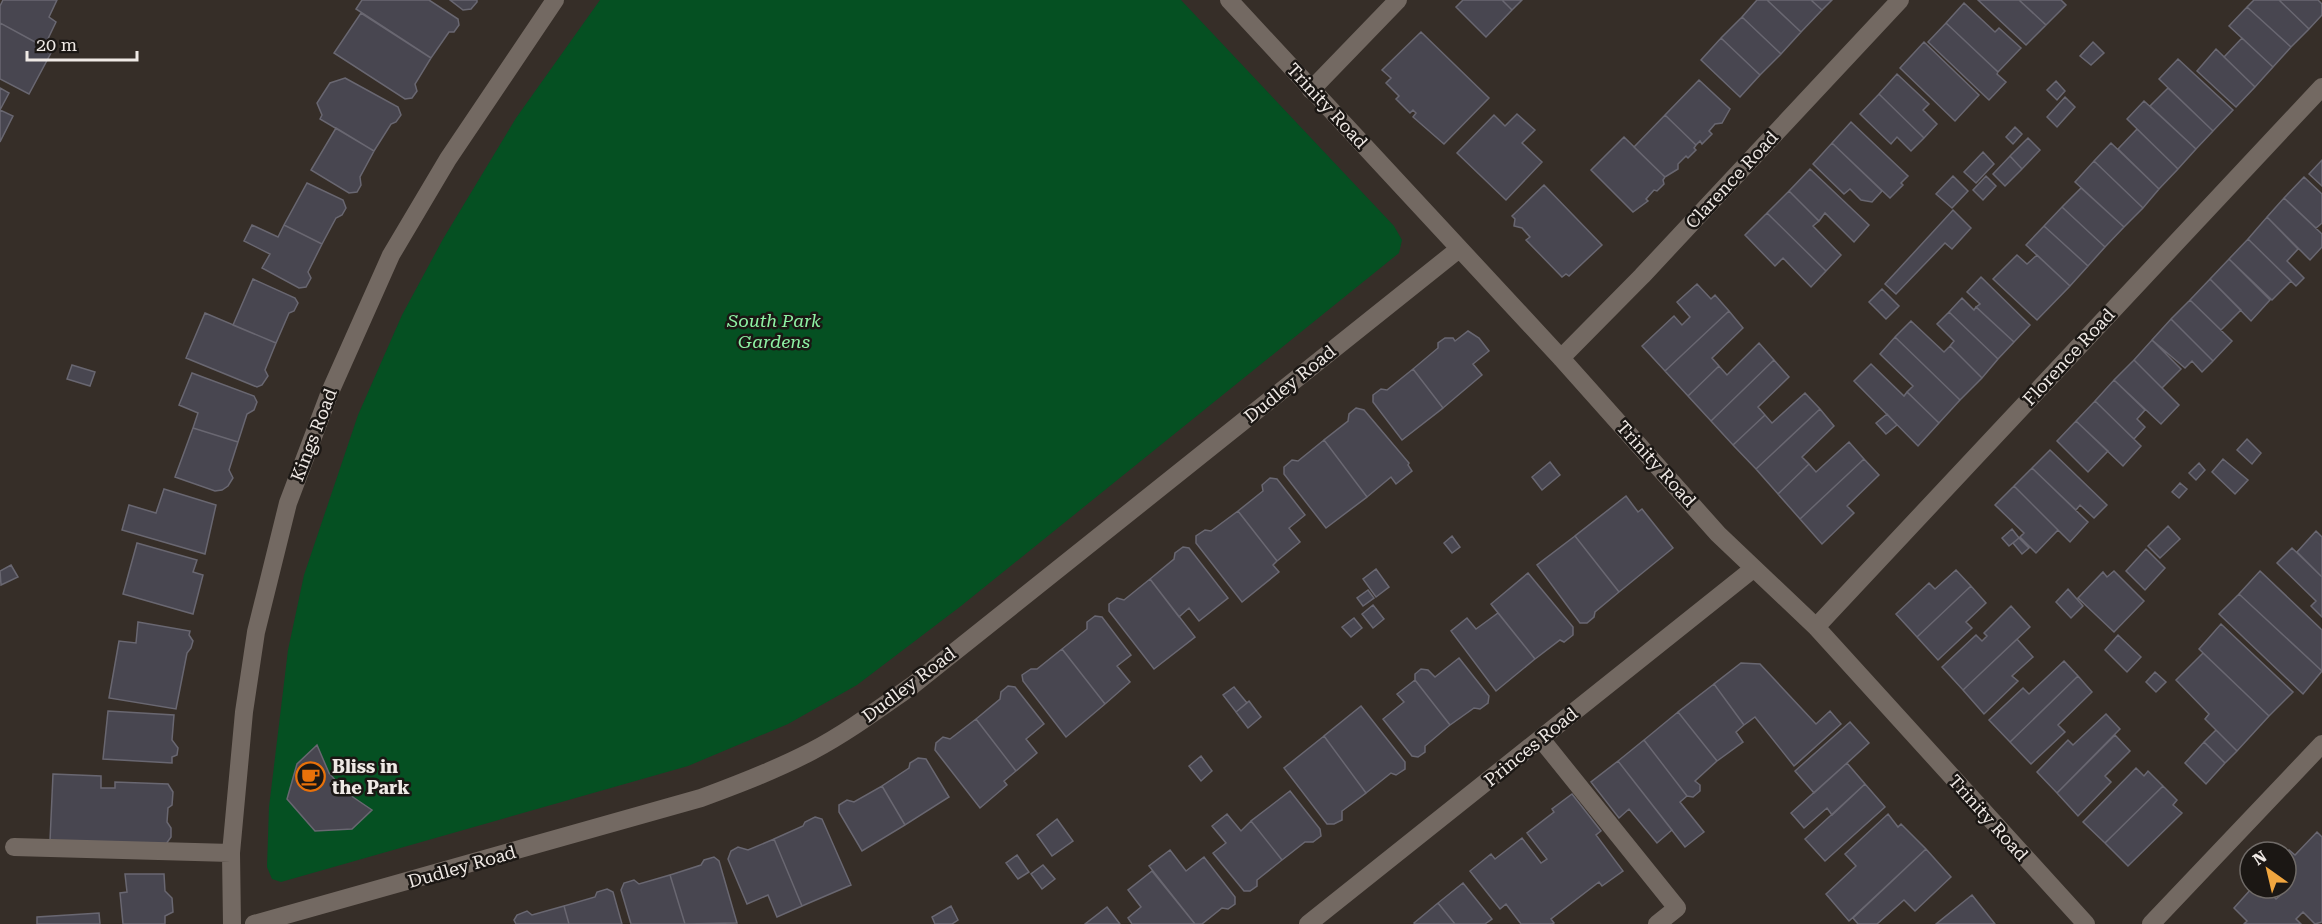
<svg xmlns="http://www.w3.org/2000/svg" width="2322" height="924" font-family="'Roboto Serif',serif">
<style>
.green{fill:#055022}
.building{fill:#484650;stroke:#696771;stroke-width:1.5}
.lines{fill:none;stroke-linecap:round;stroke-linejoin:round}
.minor{stroke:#736962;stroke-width:18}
.labels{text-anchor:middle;stroke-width:5;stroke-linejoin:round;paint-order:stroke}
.street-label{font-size:18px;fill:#efe9e5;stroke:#1b1714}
.park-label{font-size:18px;font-style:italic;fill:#8ff3a5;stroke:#1b1714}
.poi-label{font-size:18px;font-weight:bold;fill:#efe9e5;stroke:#1b1714;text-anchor:start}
</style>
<rect width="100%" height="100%" fill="#362e28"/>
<path class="green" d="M600 0H1181L1394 226 1402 240 1399 253 961 606 857 685 788 724 688 766 281 882 272 879 267 867 269 807 288 650 304 575 358 415 402 315 443 239 516 118Z"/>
<path class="building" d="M3 0H57L49 17 56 22 44 47 0 23V6Z
M362 0H429L458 19 459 25 454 32H449L431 58 356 9Z
M450 0H477V2L471 9 463 10Z
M1463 0H1502L1512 10 1486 37 1456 7Z
M1502 0H1522L1512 10Z
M1757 0H1767L1801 32 1781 54 1742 17Z
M1767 0H1811L1822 10 1801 32Z
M1811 0H1832L1822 10Z
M1978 0H2019L2046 25 2026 45Z
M2019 0H2061L2066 5 2046 25Z
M2254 0H2279L2309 29 2291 47 2247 7Z
M2279 0H2318L2322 4V15L2309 29Z
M1964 3 1995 32 1999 28 2021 48 1998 72 1946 23Z
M2247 7 2291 47 2273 67 2229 26Z
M361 13 431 58 415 84 417 91 412 98 405 99 334 53Z
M1742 17 1781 54 1760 75 1721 38Z
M0 23 52 51 29 94 0 79Z
M1946 23 1998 72 1997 74 2006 82 1989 100 1928 42Z
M1421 32 1489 98 1444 144 1413 117 1416 113 1413 110 1410 113 1396 99 1399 96 1386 83 1391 78 1382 70Z
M1721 38 1760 75 1740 97 1701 60Z
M2242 38 2273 67 2255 87 2224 57Z
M1924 42 1979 95 1955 121 1900 68Z
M2093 42 2104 53 2091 65 2080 56Z
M2216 49 2255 87 2236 107 2197 71Z
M2178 59 2233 110 2213 131 2159 79Z
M1897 74 1929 104 1923 110 1937 124 1924 138 1879 94Z
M345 78 398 107 401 115 396 122 391 124 374 151 320 119 322 115 317 103 330 83Z
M1699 80 1730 109 1722 123 1715 124 1709 131 1712 134 1702 144 1700 141 1696 145 1665 115Z
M2056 81 2065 91 2057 100 2047 90Z
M0 88 9 93 0 110 13 116 0 142Z
M2168 88 2213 131 2196 149 2150 106Z
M1879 94 1924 138 1911 151 1897 137 1891 144 1860 114Z
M2065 97 2075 107 2057 127 2047 117Z
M2144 101 2196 149 2178 169 2127 119Z
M1517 114 1535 130 1522 143 1542 162 1506 200 1457 153 1494 115 1505 126Z
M1665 115 1696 145 1694 148 1696 150 1688 158 1686 156 1678 164V169L1665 177 1634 147Z
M1851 122 1908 176 1901 183 1903 185 1890 198 1832 143Z
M2015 127 2022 134 2013 144 2006 137Z
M336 128 374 151 360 177 361 185 357 192 349 193 311 170Z
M2137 129 2178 169 2159 189 2118 149Z
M1624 137 1665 177 1663 180 1664 184 1657 191 1654 190 1646 199 1648 201 1633 212 1591 170Z
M2028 138 2040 150 2022 169 2010 156Z
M1832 143 1882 191 1872 202 1861 200 1850 189 1844 194 1813 164Z
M2111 143 2159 189 2143 208 2094 161Z
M1983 152 1994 164 1976 183 1964 172Z
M2010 156 2022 169 2005 186 1993 174Z
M2322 160V186L2309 174Z
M2094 161 2143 208 2124 227 2075 182Z
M1810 169 1869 225 1854 242 1825 213 1819 221 1789 191Z
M1953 176 1968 191 1952 208 1936 194Z
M1986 176 1996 186 1983 200 1973 190Z
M2304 177 2322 194V223L2316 228 2284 198Z
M307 183 343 200 346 208 342 215 336 218 322 244 284 225Z
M1544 185 1602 245 1569 276 1566 274 1562 277 1526 240 1530 237 1522 228 1514 226 1515 219 1512 216Z
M2081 188 2124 227 2105 247 2062 207Z
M1789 191 1819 221 1813 226 1841 255 1826 271 1767 213Z
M2284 198 2322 234V247L2310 260 2267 217Z
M2062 207 2105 247 2088 266 2044 226Z
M1953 210 1971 228 1952 249 1945 243 1896 294 1885 284Z
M1767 213 1826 271 1811 287 1783 258 1775 266 1745 235Z
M2267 217 2298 249 2287 261 2304 278 2296 286 2248 239Z
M252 225 278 237 284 225 322 244 308 272 311 278 306 287 299 288 262 268 270 254 244 241Z
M2044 226 2088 266 2070 286 2026 245Z
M2248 239 2291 281 2272 300 2229 259Z
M2017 255 2027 264 2037 255 2070 286 2037 320 1993 279Z
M2229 259 2270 300 2251 321 2210 279Z
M1981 277 2030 325 2014 342 1976 307 1980 304 1967 292Z
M253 279 295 298 298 303 294 311 289 313 276 343 233 325Z
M2210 279 2241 310 2221 330 2190 300Z
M1697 284 1711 299 1715 295 1729 311 1665 371 1642 346 1674 316 1682 325 1690 317 1677 302Z
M1882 289 1899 306 1886 319 1869 302Z
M1962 298 1974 310 1976 307 2014 342 1998 359 1949 312Z
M2190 300 2232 341 2213 361 2171 319Z
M1729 311 1743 328 1712 358 1719 366 1688 396 1665 371Z
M1949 312 1998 359 1982 378 1950 346 1954 341 1937 324Z
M205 313 276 343 265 370 268 376 262 385 257 387 186 358Z
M2171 319 2213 361 2202 372 2192 361 2185 368 2152 340Z
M1911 321 1944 352 1950 346 1982 378 1960 400 1895 337Z
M1468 331 1479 338 1489 351 1473 364 1482 375 1443 408 1413 369 1438 348V343L1445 338H1453L1455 341Z
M1895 337 1960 400 1939 423 1907 392 1913 386 1880 354Z
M2152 340 2181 369 2162 388 2134 360Z
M1759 343 1774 360 1711 421 1688 396 1719 366 1727 375Z
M1774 360 1789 377 1758 407 1765 415 1733 445 1711 421Z
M2134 360 2179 405 2161 424 2114 380Z
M1871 364 1904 396 1907 392 1939 423 1918 446 1854 381Z
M72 365 95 372 90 386 67 379Z
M1413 369 1443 408 1402 440 1373 402V395L1381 389 1387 390Z
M192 373 254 396 257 402 254 410 247 414 238 442 193 428 198 413 179 405Z
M2114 380 2145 410 2137 419 2145 427 2134 439 2095 401Z
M1805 393 1820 409 1756 469 1733 445 1765 415 1772 423Z
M2095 401 2141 446 2123 466 2076 421Z
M1356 408 1364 410 1409 463 1408 465 1412 471 1396 484 1391 477 1367 497 1324 440 1348 421 1349 414Z
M1820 409 1834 426 1802 457 1809 464 1778 494 1756 469Z
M1887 414 1897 425 1886 434 1876 423Z
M2076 421 2108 451 2088 472 2057 441Z
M193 428 238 442 229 470 233 478 228 486 222 490 215 491 175 477Z
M2247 439 2261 453 2252 464 2237 450Z
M1324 440 1367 497 1326 528 1284 474V467L1292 460 1298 461Z
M1849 442 1864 459 1800 519 1778 494 1809 464 1816 472Z
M2050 450 2107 505 2094 518 2080 505 2076 510 2032 468Z
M1864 459 1879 475 1847 506 1854 513 1822 544 1800 519Z
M2223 459 2248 480 2235 494 2212 472Z
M1550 462 1560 475 1542 490 1532 477Z
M2199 463 2205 470 2196 480 2189 473Z
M2032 468 2088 522 2070 542 2014 486Z
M1270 478 1277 479 1305 515 1289 528 1300 542 1277 561 1238 511 1263 491 1262 485Z
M2180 483 2187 489 2179 498 2172 492Z
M2014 486 2058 530 2036 553 2020 537 2024 533 1995 505Z
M164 489 216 505 205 554 122 530 129 505 156 513Z
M1626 496 1638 512 1642 509 1673 548 1619 592 1575 536Z
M1238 511 1277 561 1273 565 1279 572 1242 602 1196 543V536L1205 530 1211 531Z
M2168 526 2180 539 2160 558 2148 546Z
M2012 529 2019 538 2009 546 2002 538Z
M2316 531 2322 537V577L2297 552Z
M1452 536 1460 547 1452 553 1444 543Z
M1575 536 1619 592 1595 612 1594 617 1587 623H1580L1537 565Z
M2019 538 2029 548 2022 554 2013 543Z
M137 543 197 560 193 572 203 575 193 614 123 594Z
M1183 547 1189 548 1228 598 1199 621 1189 608 1179 617 1150 579 1174 559 1175 553Z
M2292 548 2322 577V617L2311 606 2316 601 2277 563Z
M2146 549 2165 568 2145 590 2126 571Z
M11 565 18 577 1 585 0 571Z
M1376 569 1389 587 1376 597 1363 579Z
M1956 570 1971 586 1917 637 1896 614 1929 583 1935 589Z
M2114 571 2144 601 2114 632 2078 598 2103 572 2107 577Z
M2260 571 2322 630V671L2239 594Z
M1528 573 1573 627V635L1564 642 1560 640 1535 659 1491 604Z
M1150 579 1195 637 1154 669 1109 611V604L1117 598 1124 600Z
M1971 586 1986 603 1966 622 1972 628 1938 660 1917 637Z
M2068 589 2083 606 2071 618 2056 602Z
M1368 590 1374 598 1363 606 1357 598Z
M2239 594 2322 671 2303 694 2219 614Z
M1373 605 1384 619 1373 628 1362 614Z
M2011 606 2030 627 1963 690 1942 667 1976 635 1982 641 1987 636 1984 633Z
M1498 613 1535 659 1496 691 1451 631 1467 618 1476 629Z
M1095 616 1102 617 1131 655 1117 666 1130 682 1105 704 1062 649 1087 629V622Z
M1354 618 1362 628 1351 637 1342 627Z
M138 622 190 631 189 635 193 641 191 648 187 653 176 709 109 698 119 641 136 643Z
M2221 624 2293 692 2269 716 2199 649Z
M2118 635 2141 657 2127 672 2105 650Z
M2017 639 2033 657 2012 676 2018 681 1984 714 1963 690Z
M1062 649 1105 704 1066 737 1023 681 1022 675 1031 669H1037Z
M2203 653 2269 716 2237 751 2205 719 2209 714 2176 680Z
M1459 658 1489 696 1488 703 1480 709 1474 708 1450 725 1415 680V674L1421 669 1428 670 1435 677Z
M2064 661 2078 676 2010 742 1989 720 2023 688 2029 694Z
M1741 663 1760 664 1816 724 1830 711 1841 724 1794 766 1755 717 1744 725 1714 684Z
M2155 672 2166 682 2156 692 2146 682Z
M2078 676 2092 692 2058 725 2065 732 2031 764 2010 742Z
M1415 680 1450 725 1425 746V752L1418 757 1412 756 1383 719 1404 702 1397 694Z
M1714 684 1744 725 1736 732 1743 742 1717 761 1678 712Z
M1008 686 1015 687 1044 724 1026 739 1037 753 1016 771 976 719 1000 699 1001 692Z
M1234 687 1247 703 1236 712 1223 695Z
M1249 701 1261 717 1248 728 1236 712Z
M1361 706 1405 762V769L1396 775 1391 773 1366 793 1324 736Z
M108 711 174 715 172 740 178 748 177 755 172 757V763L103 759Z
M1678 712 1717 761 1695 781 1700 785V791L1693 797 1687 796 1644 740Z
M2106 714 2120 729 2057 793 2037 772 2068 740 2073 745Z
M976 719 1016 771 1004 781 1007 785 980 808 935 750 936 743 943 737 950 739Z
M1850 722 1869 743 1814 793 1795 771Z
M2216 730 2237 751 2225 763 2204 742Z
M2115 735 2130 751 2105 776 2111 782 2078 816 2057 793Z
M1324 736 1366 793 1342 811V820L1334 824H1327L1284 768Z
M1644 740 1687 796 1680 802 1704 832 1685 847 1618 761Z
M2204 742 2225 763 2206 784 2185 763Z
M317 745 329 773 347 793 372 810 352 829 315 831 287 799 297 764Z
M1201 756 1212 771 1201 781 1189 766Z
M918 758 926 759 949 797 905 825 882 786 909 768 910 763Z
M1618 761 1672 830 1657 843 1629 809 1619 818 1591 782Z
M1847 763 1865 784 1832 815 1827 808 1804 828 1791 813Z
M2136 768 2144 776 2148 771 2163 786 2105 843 2083 822Z
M53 774 101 776V788H115V782L168 784 173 792 172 805 168 808 167 822 171 828V837L166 844 50 841Z
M1865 784 1885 807 1825 861 1805 839Z
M882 786 905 825 862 851 839 812V805L847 800 854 802Z
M2163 786 2177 800 2173 805 2182 813 2128 866 2105 843Z
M1290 791 1320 829 1321 836 1313 842H1305L1282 860 1251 821Z
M1572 794 1601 831 1596 835 1623 871 1602 886 1599 882 1551 919 1554 923 1552 924H1521L1506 904 1500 909 1470 871 1491 854 1495 859 1522 838 1541 863 1547 859 1527 833 1554 812 1552 809Z
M1227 814 1241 831 1251 821 1282 860 1257 880V886L1250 891H1244L1213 853 1226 843 1212 826Z
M1888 814 1898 827 1901 824 1926 849 1849 921 1826 894 1856 866 1845 854Z
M815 817 822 819 851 885 802 906 774 839 803 826 805 822Z
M1057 819 1073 841 1052 856 1037 835Z
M2317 832 2322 837V922L2315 924 2303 912 2296 919 2301 924H2244L2247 921 2234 908 2252 888H2265L2276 899 2283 893 2278 888H2286V853L2289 850 2295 855Z
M774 839 802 906 777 917 768 895 747 904 728 859 731 851 738 847 748 850Z
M1926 849 1951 877 1915 911 1904 900 1877 924H1858L1853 918Z
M1170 850 1186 871 1204 857 1235 897V904L1228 909 1222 908 1202 924H1195L1149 866Z
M1017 855 1029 872 1018 879 1006 863Z
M714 857 719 861 737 923 685 924 670 875 701 865 704 860Z
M1043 865 1055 879 1042 889 1031 874Z
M1152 871 1195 924H1132L1128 918 1141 907 1128 890Z
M125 874H164L165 891 172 898 173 912 165 916V924H123L120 893 127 892Z
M670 875 685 924H631L621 890 624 883 634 880 639 884Z
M1463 883 1492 919 1485 924H1455L1438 903Z
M607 889 613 892 622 924H569L564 906 595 897 597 892Z
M1972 895 1995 924H1936Z
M1438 903 1455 924H1415L1414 923Z
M564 906 569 924H516L514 920 517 915 527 911 532 915Z
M951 906 958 920 952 924H935L932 917Z
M1107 907 1120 924H1085Z
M99 913 100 924H37V917Z"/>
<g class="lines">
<path class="minor" d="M1229 0 1561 358 1718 534 1816 627 2086 924
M1311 90 1398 0
M1561 358 1642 276 1900 0
M1816 627 2322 87
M1541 739 1677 908 1657 924
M14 847 231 853
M232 924 231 853 244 712 256 632 288 503 330 392 391 255 448 159 555 0
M254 924 701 798C739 784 776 770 812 751 848 732 880 708 913 685L1459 249
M1308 924 1753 569
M2151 924 2322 744"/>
</g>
<defs>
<symbol id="cafe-ring" viewBox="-11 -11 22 22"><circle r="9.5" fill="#1b1714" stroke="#e8710a" stroke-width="1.5"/><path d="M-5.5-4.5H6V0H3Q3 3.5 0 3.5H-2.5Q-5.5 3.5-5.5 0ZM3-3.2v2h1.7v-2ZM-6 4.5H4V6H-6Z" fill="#e8710a"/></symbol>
</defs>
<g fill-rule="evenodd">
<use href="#cafe-ring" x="294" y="760" width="33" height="33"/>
</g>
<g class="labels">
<g class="street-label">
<text transform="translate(1327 106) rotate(47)" y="6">Trinity Road</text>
<text transform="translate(1732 180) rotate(-47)" y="6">Clarence Road</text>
<text transform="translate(2069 357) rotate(-47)" y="6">Florence Road</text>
<text transform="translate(1290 384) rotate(-39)" y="6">Dudley Road</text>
<text transform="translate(314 435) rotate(-69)" y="6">Kings Road</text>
<text transform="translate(1656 464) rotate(48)" y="6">Trinity Road</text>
<text transform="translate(909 685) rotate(-37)" y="6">Dudley Road</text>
<text transform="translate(1531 747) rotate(-39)" y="6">Princes Road</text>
<text transform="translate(1988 818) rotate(48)" y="6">Trinity Road</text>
<text transform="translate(462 867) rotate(-16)" y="6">Dudley Road</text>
</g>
<g class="park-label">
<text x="774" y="327">South Park<tspan x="774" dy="21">Gardens</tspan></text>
</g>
<g class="poi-label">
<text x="332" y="773">Bliss in<tspan x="332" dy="21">the Park</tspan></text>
</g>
</g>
<g transform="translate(2268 870) rotate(326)"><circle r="28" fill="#1b1714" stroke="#706b68" stroke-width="1.5"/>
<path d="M0-4.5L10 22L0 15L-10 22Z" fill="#f1a63f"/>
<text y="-9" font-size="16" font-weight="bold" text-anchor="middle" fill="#efe9e5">N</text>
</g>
<path d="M27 51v9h110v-9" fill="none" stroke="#efe9e5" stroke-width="3"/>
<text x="36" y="51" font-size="18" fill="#efe9e5" stroke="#1b1714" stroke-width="4.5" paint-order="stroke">20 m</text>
</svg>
